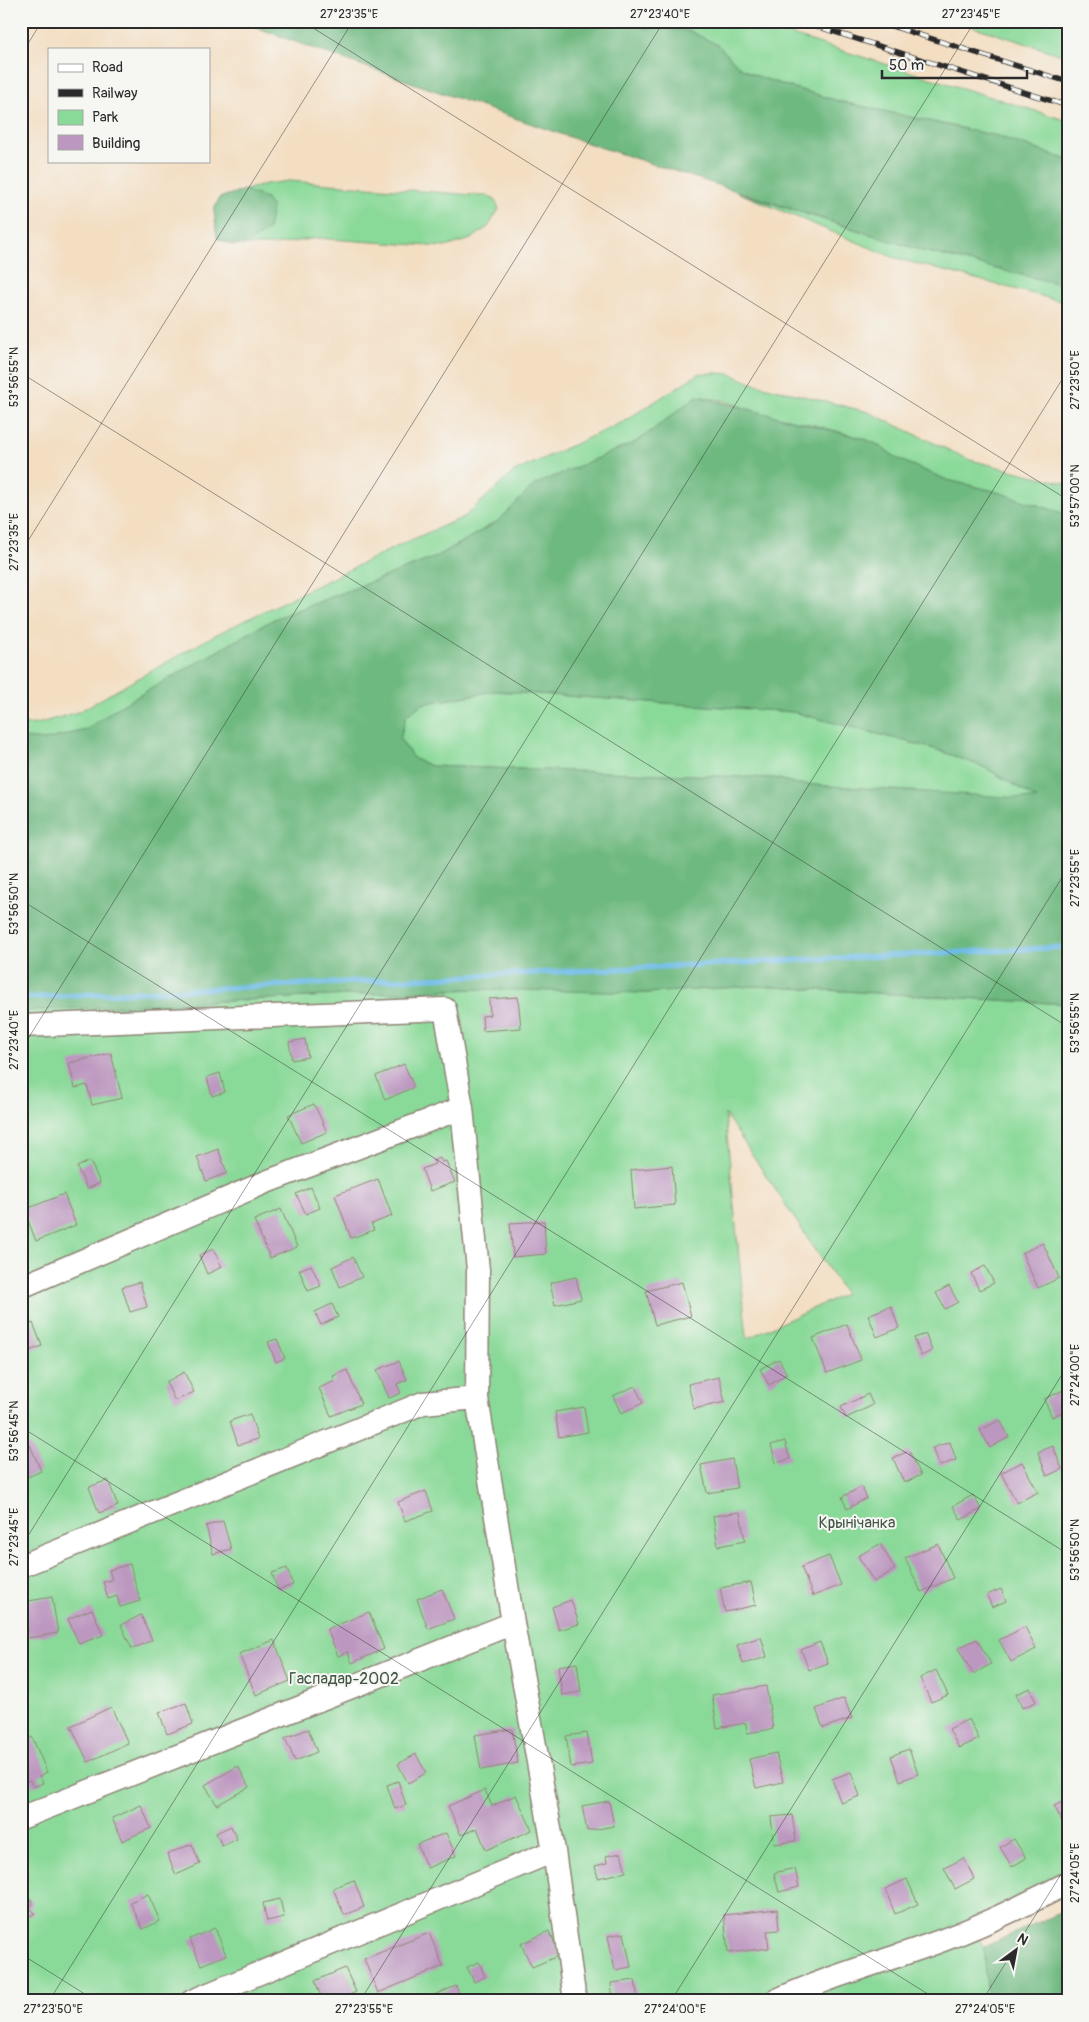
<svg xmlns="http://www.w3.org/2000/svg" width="1089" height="2022" font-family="Pangolin,sans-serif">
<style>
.green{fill:#89d998;stroke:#5a8262;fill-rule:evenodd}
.forest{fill:#6eb980;stroke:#4c7256;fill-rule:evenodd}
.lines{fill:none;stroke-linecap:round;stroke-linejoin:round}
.stream{stroke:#6dbbe7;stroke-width:5.5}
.building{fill:#bc97c0}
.street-casing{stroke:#8f8476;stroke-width:25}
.street{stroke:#fff;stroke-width:22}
.rail-casing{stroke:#2b2b2b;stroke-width:5.5}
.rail{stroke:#f6f6f2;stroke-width:4;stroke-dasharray:11;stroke-linecap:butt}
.ticks{fill:none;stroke:#2b2b2b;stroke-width:1;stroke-opacity:0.45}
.labels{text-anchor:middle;stroke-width:4;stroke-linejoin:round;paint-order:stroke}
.park-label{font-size:16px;fill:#425646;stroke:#f6f6f2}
.neatline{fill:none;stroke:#2b2b2b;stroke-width:2}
.ticks-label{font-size:12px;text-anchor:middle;fill:#2b2b2b}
</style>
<rect width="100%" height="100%" fill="#f6f6f2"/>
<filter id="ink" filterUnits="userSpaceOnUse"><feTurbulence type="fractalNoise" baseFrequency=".02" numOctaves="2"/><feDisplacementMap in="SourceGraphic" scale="10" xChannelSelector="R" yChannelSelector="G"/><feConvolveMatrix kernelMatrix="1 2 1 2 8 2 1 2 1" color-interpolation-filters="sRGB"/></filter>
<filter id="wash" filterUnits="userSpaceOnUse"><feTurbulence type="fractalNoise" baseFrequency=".0096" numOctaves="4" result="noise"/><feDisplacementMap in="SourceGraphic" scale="20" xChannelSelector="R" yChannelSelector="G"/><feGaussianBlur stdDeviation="1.12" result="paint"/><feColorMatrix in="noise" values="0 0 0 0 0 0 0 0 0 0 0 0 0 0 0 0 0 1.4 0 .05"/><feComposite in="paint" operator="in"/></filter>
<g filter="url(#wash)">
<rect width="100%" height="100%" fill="#f3dec2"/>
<path class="green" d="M629 21H747L1068 121V160L997 136 842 102 777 83 752 74 738 66 718 45 658 29 646 28Z
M956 21H1068V57Z
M289 181 486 196 494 198 499 209 488 227 471 239 445 247 316 238 276 245H232L217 238 214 210 219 198 266 184Z
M739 193 923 251 1068 286V303L895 258Z
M716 373 731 374 751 383 868 412 970 460 1068 484V515L994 491 947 480 900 460 878 445 865 439 822 427 757 412 725 401 697 396 638 441 534 485 498 521 436 557 274 619 117 708 86 730 45 740 21 738V725L37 724 78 712 217 634 404 543 464 517 514 472 623 422 698 374Z
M495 691 793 712 935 749 986 768 1038 800 798 784 774 778 431 766 413 758 400 739 406 716 422 704Z
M755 986 1068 1004V1871L967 1922 984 1947 988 2001H21V1011L497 988 646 993ZM725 1114 845 1294 748 1338H747Z"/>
<path class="forest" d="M240 21H629L646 28 690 31 718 45 738 66 752 74 777 83 842 102 997 136 1068 160V286L923 251 581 141 306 46Z
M244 190 264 197 272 207 268 230C245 245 244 250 217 238L214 210 219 198Z
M697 396 865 439 878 445 900 460 947 480 994 491 1068 515V1004L755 986 646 993 469 989 21 1011V738L45 740 86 730 117 708 274 619 436 557 498 521 534 485 638 441ZM495 691 793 712 935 749 986 768 1037 799 798 784 774 778 431 766 413 758 400 739 406 716 422 704Z
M1068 1909V2001H988L984 1947Z"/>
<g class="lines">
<path class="stream" d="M21 998 1068 947"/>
</g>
<g id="blocks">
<path class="building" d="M518 997 521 1028 483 1031 482 1016 490 1015 489 999Z
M305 1039 308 1057 292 1060 289 1042Z
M111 1053 122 1098 92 1105 87 1085 75 1088 69 1063Z
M404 1064 414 1087 385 1100 376 1076Z
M220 1073 225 1092 212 1096 207 1077Z
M314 1104 327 1132 301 1143 288 1115Z
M218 1149 227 1173 206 1181 197 1157Z
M440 1158 442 1162 446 1161 455 1182 430 1191 422 1169 435 1164 433 1161Z
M90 1161 100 1183 87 1189 77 1167Z
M672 1166 675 1205 634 1209 631 1170Z
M378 1179 392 1216 371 1224 374 1230 351 1238 335 1195Z
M311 1187 320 1208 306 1214 296 1194Z
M64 1194 76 1225 36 1241 24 1210Z
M281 1209 297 1247 270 1258 254 1220Z
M544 1221 546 1254 513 1257 510 1223Z
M1043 1243 1059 1278 1038 1288 1022 1253Z
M213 1249 222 1267 207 1274 199 1255Z
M353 1257 362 1277 340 1287 332 1267Z
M311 1265 321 1286 308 1291 299 1270Z
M985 1266 994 1283 979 1290 971 1273Z
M576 1277 581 1299 555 1305 550 1283Z
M140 1282 147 1307 130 1312 122 1287Z
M682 1282 691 1316 655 1325 646 1291Z
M949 1286 958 1302 945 1309 936 1293Z
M332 1304 338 1317 321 1325 315 1312Z
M891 1306 899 1328 877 1337 868 1315Z
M33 1323 42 1346 24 1353 21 1347V1327Z
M847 1324 861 1360 827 1373 813 1338Z
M926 1334 932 1351 921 1356 914 1338Z
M277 1339 285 1358 276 1362 268 1342Z
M779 1359 787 1374 769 1385 760 1369Z
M399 1361 407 1380 397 1384 401 1393 389 1398 377 1370Z
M347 1370 361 1404 331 1416 319 1388 335 1381 333 1376Z
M184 1372 194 1392 175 1401 166 1382Z
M719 1377 725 1402 694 1409 688 1384Z
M635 1386 643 1403 621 1413 613 1396Z
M1068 1388V1409L1052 1417 1044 1399Z
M868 1394 873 1405 846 1418 841 1407Z
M584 1407 588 1432 559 1437 555 1412Z
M250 1414 258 1439 238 1445 230 1421Z
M1000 1420 1009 1437 990 1448 980 1430Z
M785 1441 790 1459 776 1463 771 1445Z
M950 1442 956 1460 939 1466 932 1448Z
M30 1445 41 1471 21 1480V1449Z
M1053 1446 1062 1469 1047 1476 1038 1452Z
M909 1451 921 1475 904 1483 893 1458Z
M732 1459 737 1488 707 1493 701 1465Z
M1022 1462 1038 1492 1017 1503 1001 1473Z
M108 1480 118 1506 99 1513 89 1487Z
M861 1487 867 1498 847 1509 842 1497Z
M426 1491 433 1511 405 1521 398 1502Z
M973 1495 981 1509 961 1520 953 1506Z
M740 1512 745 1541 718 1546 713 1516Z
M223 1521 231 1549 213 1554 206 1526Z
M880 1544 895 1569 874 1582 858 1556Z
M938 1544 953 1578 921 1592 905 1558Z
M829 1556 841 1585 813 1596 801 1567Z
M130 1564 140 1601 120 1607 117 1596 108 1599 103 1582 112 1580 109 1570Z
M287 1568 293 1585 278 1590 272 1573Z
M751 1582 756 1605 725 1612 720 1588Z
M442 1589 454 1619 428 1629 417 1599Z
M1001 1589 1006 1601 992 1607 987 1595Z
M52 1597 58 1633 29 1638 23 1602Z
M571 1600 579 1624 559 1630 552 1607Z
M92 1609 103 1635 79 1644 68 1619Z
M369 1612 384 1649 352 1663 348 1652 338 1656 327 1629Z
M141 1615 152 1640 132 1649 121 1625Z
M1025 1627 1036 1649 1011 1662 999 1640Z
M761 1637 767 1657 743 1664 737 1645Z
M977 1639 991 1664 973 1674 958 1648Z
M274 1640 290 1681 256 1695 239 1654Z
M820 1642 828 1663 809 1670 801 1650Z
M577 1663 581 1692 562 1695 558 1666Z
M936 1670 948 1695 931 1702 920 1678Z
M766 1686 773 1729 747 1733 746 1723 717 1728 712 1695Z
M1030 1688 1036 1702 1022 1708 1016 1694Z
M844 1698 852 1718 823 1728 816 1709Z
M186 1703 193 1724 167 1734 159 1712Z
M111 1707 128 1743 88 1762 71 1726Z
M969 1719 979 1739 959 1748 949 1729Z
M308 1729 317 1752 295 1761 285 1738Z
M512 1729 518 1763 481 1770 475 1735Z
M587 1733 592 1764 571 1767 566 1736Z
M32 1737 47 1772 39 1776 43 1783 33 1787 30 1780 21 1784V1742Z
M909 1749 918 1774 900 1781 891 1756Z
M776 1753 783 1782 756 1788 749 1759Z
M416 1754 426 1773 408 1783 398 1764Z
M238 1766 249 1787 217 1805 205 1785Z
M851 1772 860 1796 841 1803 832 1779Z
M398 1781 406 1805 395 1809 387 1785Z
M485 1790 492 1806 516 1795 532 1830 486 1850 477 1828 461 1835 448 1806Z
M1068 1799V1832L1054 1806Z
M609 1801 614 1826 587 1831 582 1806Z
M141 1805 151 1828 122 1841 112 1818Z
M792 1815 796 1841 774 1844 771 1817Z
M231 1826 237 1839 222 1846 216 1833Z
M446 1833 456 1856 427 1868 417 1844Z
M1014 1839 1026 1858 1012 1867 1000 1847Z
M192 1844 200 1864 176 1875 167 1854Z
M621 1853 626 1872 598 1878 595 1866 607 1863 606 1856Z
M964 1858 974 1879 955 1889 944 1868Z
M795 1868 799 1887 779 1892 774 1873Z
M907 1879 918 1904 895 1914 885 1889Z
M354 1880 364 1907 344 1915 333 1888Z
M148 1894 160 1921 143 1929 130 1902Z
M28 1899H31L33 1903 30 1908 35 1913 31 1916 26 1914 29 1908 26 1906 25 1903Z
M280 1899 284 1917 267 1921 263 1903Z
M777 1909 779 1930 767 1931 769 1948 728 1953 724 1915Z
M215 1928 226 1955 201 1965 190 1939Z
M549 1931 560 1955 532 1967 521 1944Z
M429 1933 443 1966 378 1993 364 1959Z
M624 1933 631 1967 615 1970 608 1936Z
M479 1962 485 1977 474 1982 467 1967Z
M345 1968 356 1992 337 2001H323L315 1981Z
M635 1980 638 2001H613L611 1983Z
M456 1986 462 2001H420Z"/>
</g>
</g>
<g filter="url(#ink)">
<use href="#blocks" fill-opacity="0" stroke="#8f8476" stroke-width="1"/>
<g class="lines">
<defs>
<path id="street" d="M21 1026 445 1009 462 1108 478 1270 477 1398 513 1623 554 1851 575 2001
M21 1287 266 1182 462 1108
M21 1566 423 1403 477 1398
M21 1818 513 1623
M192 2001 554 1851
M775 2001C829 1976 887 1961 943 1940 986 1924 1027 1904 1068 1883"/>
</defs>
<use href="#street" class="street-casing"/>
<use href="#street" class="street"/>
<defs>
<path id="rail" d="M800 21 1068 106
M876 21 1068 82"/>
</defs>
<use href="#rail" class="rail-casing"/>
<use href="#rail" class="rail"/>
</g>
</g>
<path class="ticks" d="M302 21 1068 500M21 55 42 21M21 373 1068 1027M21 552 353 21M21 900 1068 1554M21 1050 664 21M21 1427 939 2001M21 1547 975 21M21 1954 96 2001M49 2001 1068 370M360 2001 1068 868M671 2001 1068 1365M982 2001 1068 1863"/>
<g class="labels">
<g class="park-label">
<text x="857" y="1528">Крынічанка</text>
<text x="344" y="1684">Гаспадар-2002</text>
</g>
</g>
<rect width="1089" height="2022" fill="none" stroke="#f6f6f2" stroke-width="55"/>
<rect x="48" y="48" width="162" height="115" fill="#f6f6f2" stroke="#a5a5a2"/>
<rect x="58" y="64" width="25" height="8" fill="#ffffff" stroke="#a5a5a2"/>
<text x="92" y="72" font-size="15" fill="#2b2b2b">Road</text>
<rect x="58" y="89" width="25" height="8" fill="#2b2b2b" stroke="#a5a5a2"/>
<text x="92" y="98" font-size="15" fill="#2b2b2b">Railway</text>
<rect x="58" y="110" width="25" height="15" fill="#89d998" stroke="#a5a5a2"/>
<text x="92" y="122" font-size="15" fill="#2b2b2b">Park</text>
<rect x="58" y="135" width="25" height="15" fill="#bc97c0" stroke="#a5a5a2"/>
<text x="92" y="148" font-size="15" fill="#2b2b2b">Building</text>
<g transform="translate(1016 1950) rotate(32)" stroke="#f6f6f2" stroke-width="4" paint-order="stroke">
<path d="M0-4L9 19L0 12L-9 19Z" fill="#2b2b2b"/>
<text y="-8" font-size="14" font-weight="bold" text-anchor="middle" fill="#2b2b2b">N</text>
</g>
<path d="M882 70v8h145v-8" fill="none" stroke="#2b2b2b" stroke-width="2.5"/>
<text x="889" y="70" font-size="15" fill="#2b2b2b" stroke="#f6f6f2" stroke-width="4" paint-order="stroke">50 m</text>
<rect x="28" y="28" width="1034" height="1966" class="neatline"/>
<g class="ticks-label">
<text x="349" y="18">27°23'35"E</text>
<text x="660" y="18">27°23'40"E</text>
<text x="971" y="18">27°23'45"E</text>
<text transform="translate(14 377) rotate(-90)" y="4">53°56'55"N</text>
<text transform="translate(1075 380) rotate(-90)" y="4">27°23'50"E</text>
<text transform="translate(1075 496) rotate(-90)" y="4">53°57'00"N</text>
<text transform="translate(14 542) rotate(-90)" y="4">27°23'35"E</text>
<text transform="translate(1075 878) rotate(-90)" y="4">27°23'55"E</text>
<text transform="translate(14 904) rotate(-90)" y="4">53°56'50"N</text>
<text transform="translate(1075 1023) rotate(-90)" y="4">53°56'55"N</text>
<text transform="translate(14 1040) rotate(-90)" y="4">27°23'40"E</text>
<text transform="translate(1075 1375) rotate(-90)" y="4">27°24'00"E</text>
<text transform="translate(14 1431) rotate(-90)" y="4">53°56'45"N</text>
<text transform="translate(14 1537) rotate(-90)" y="4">27°23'45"E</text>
<text transform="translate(1075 1550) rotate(-90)" y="4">53°56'50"N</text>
<text transform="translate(1075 1873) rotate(-90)" y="4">27°24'05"E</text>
<text x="53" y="2013">27°23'50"E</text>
<text x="364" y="2013">27°23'55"E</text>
<text x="675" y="2013">27°24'00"E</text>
<text x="985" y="2013">27°24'05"E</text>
</g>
</svg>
